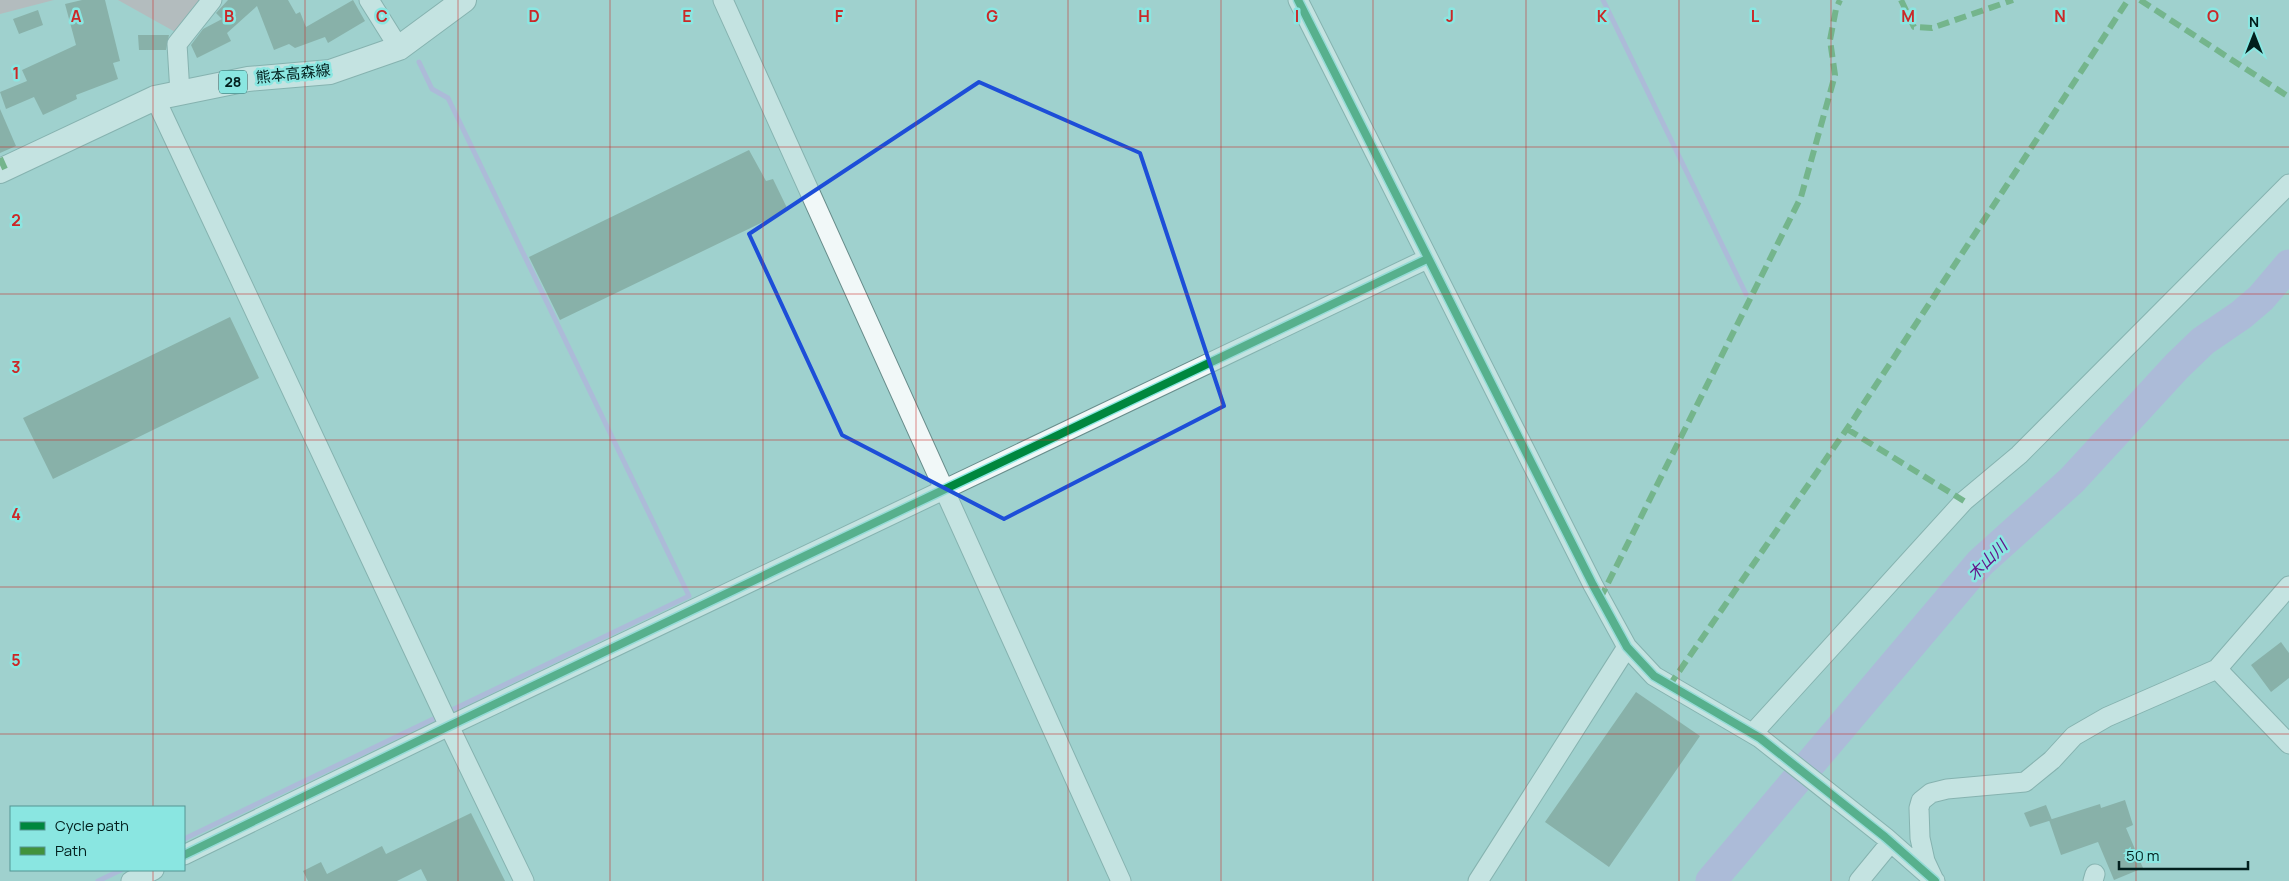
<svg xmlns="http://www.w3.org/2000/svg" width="2289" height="881" font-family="Manrope,'Noto Sans JP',sans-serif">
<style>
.green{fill:#cda2ab}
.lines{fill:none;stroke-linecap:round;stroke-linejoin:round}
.stream{stroke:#bca1e5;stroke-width:5}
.river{stroke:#bca1e5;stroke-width:31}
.building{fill:#6e8a7d}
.minor-casing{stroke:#688d8b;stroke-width:21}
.major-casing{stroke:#688d8b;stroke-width:26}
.minor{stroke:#f1f8f8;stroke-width:19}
.major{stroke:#f1f8f8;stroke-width:24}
.quiet{stroke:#42923c;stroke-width:6;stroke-dasharray:12 6;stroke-linecap:butt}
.cycleway-casing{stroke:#8ae6e1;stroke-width:11}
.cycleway{stroke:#00873e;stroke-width:8}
.marked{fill:none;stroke:#1d4ed8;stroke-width:4;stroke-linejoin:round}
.grid{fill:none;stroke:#cb2827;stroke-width:1;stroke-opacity:0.55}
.labels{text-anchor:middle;stroke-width:5;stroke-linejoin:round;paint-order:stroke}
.shield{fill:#8ae6e1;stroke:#2b5b58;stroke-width:1}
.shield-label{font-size:14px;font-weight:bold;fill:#021f1d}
.street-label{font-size:15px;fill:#021f1d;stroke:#8ae6e1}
.water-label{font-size:16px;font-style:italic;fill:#64148a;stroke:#8ae6e1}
.grid-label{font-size:16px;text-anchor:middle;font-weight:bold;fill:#cb2827;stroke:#8ae6e1;stroke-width:5;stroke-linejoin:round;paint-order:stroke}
</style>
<rect width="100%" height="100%" fill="#9fd1ce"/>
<path class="green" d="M0 0H54L0 14Z
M118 0H206L177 33Z"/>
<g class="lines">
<path class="stream" d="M1603 0 1746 294
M184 839 689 596 448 98 432 89 419 62
M98 881 121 870"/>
<path class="river" d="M1711 881 1980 563 2072 480 2177 366 2203 341 2241 315 2261 298 2289 265"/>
</g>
<path class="building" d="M82 0H105L120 61 113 63 118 79 76 95 77 99 43 115 34 97 6 109 0 92 27 81 22 70 76 45 65 4Z
M228 0H288L296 14 300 12 306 27 353 0 365 21 328 43 325 37 295 48 289 44 274 50 257 6 227 33 231 41 197 58 191 45 203 29 222 19 216 13Z
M38 10 43 25 19 34 13 19Z
M138 35H169L166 50H139Z
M0 109 16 146 0 153Z
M749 150 766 181 773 179 788 210 560 320 529 257Z
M230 317 259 378 53 479 23 418Z
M2281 642 2289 653V678L2271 692 2251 665Z
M1636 692 1700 736 1609 867 1545 822Z
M2125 800 2133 825 2126 828 2143 868 2114 880 2098 842 2061 855 2049 820 2100 804 2101 808Z
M2046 805 2052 820 2030 827 2024 813Z
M471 813 505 881H427L421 869 397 881H308L303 871 321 862 327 874 382 846 386 854Z"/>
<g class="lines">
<defs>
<path id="minor" d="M369 0 399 48
M723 0 1121 881
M1298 0 1593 585 1627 647 1654 676 1760 738 1885 837 1935 881
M180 93 177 44 212 0
M155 98 449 726 524 881
M2217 669 2289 744
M1753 733 1964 501 2019 455 2289 184
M184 855 449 726 1427 259
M1933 878 1925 861 1920 838 1919 808 1921 801 1931 793 1947 789 2025 782 2052 760 2074 736 2107 717 2217 669 2289 586
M131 881 154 870
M1478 881 1627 647
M1859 881 1891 842
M2093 881 2095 874"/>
<path id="major" d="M0 171 155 98 248 79 330 72 399 48 464 0"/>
</defs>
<use href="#minor" class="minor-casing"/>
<use href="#major" class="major-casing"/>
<use href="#minor" class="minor"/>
<use href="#major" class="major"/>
<path class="quiet" d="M1901 0 1914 27 1932 28 2013 0
M2140 0 2289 97
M0 158 5 169
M1847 429 1964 501
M1600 599 1801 197 1835 75 1830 40 1836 9 1840 0
M1669 686 1853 420 2128 0"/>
<defs>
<path id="cycleway" d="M1298 0 1593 585 1627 647 1654 676 1760 738 1885 837 1935 881
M184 855 449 726 1427 259"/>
</defs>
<use href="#cycleway" class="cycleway-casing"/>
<use href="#cycleway" class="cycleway"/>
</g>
<path d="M0 0H2289V881H0ZM979 82 1140 153 1224 406 1004 519 842 435 749 234Z" fill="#9fd1ce" fill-opacity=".55" fill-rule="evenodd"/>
<path class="marked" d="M979 82 1140 153 1224 406 1004 519 842 435 749 234Z"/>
<path class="grid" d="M153 0V807M305 0V881M458 0V881M610 0V881M763 0V881M916 0V881M1068 0V881M1221 0V881M1373 0V881M1526 0V881M1679 0V881M1831 0V881M1984 0V881M2136 0V881M0 147H2289M0 294H2289M0 440H2289M0 587H2289M0 734H2289M153 870V881"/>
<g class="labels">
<rect class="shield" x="219" y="70.5" width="28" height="23" rx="4"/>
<g class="shield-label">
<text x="233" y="87">28</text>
</g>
<g class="street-label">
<text transform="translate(293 74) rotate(-6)" y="5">熊本高森線</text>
</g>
<g class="water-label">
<text transform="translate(1987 560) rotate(-45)" y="6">木山川</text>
</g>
</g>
<g class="grid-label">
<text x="76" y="22">A</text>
<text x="229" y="22">B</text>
<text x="382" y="22">C</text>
<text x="534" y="22">D</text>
<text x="687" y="22">E</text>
<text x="839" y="22">F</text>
<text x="992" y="22">G</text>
<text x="1144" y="22">H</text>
<text x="1297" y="22">I</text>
<text x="1450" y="22">J</text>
<text x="1602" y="22">K</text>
<text x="1755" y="22">L</text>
<text x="1908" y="22">M</text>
<text x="2060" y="22">N</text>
<text x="2213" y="22">O</text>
<text x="16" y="79">1</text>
<text x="16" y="226">2</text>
<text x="16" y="373">3</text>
<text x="16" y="520">4</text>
<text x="16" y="666">5</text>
</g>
<rect x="10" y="806" width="175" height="65" fill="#8ae6e1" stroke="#549693"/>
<rect x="20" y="822" width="25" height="8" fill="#00873e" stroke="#549693"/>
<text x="55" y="831" font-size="15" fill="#021f1d">Cycle path</text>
<rect x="20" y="847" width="25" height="8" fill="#42923c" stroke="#549693"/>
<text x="55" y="856" font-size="15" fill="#021f1d">Path</text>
<g transform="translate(2254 35)" stroke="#8ae6e1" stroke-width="4" paint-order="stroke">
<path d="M0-4L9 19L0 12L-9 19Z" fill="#021f1d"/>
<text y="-8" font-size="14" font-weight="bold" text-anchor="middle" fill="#021f1d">N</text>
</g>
<path d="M2119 861v8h129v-8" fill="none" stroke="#021f1d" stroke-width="2.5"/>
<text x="2126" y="861" font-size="15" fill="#021f1d" stroke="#8ae6e1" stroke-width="4" paint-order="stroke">50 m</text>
</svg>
